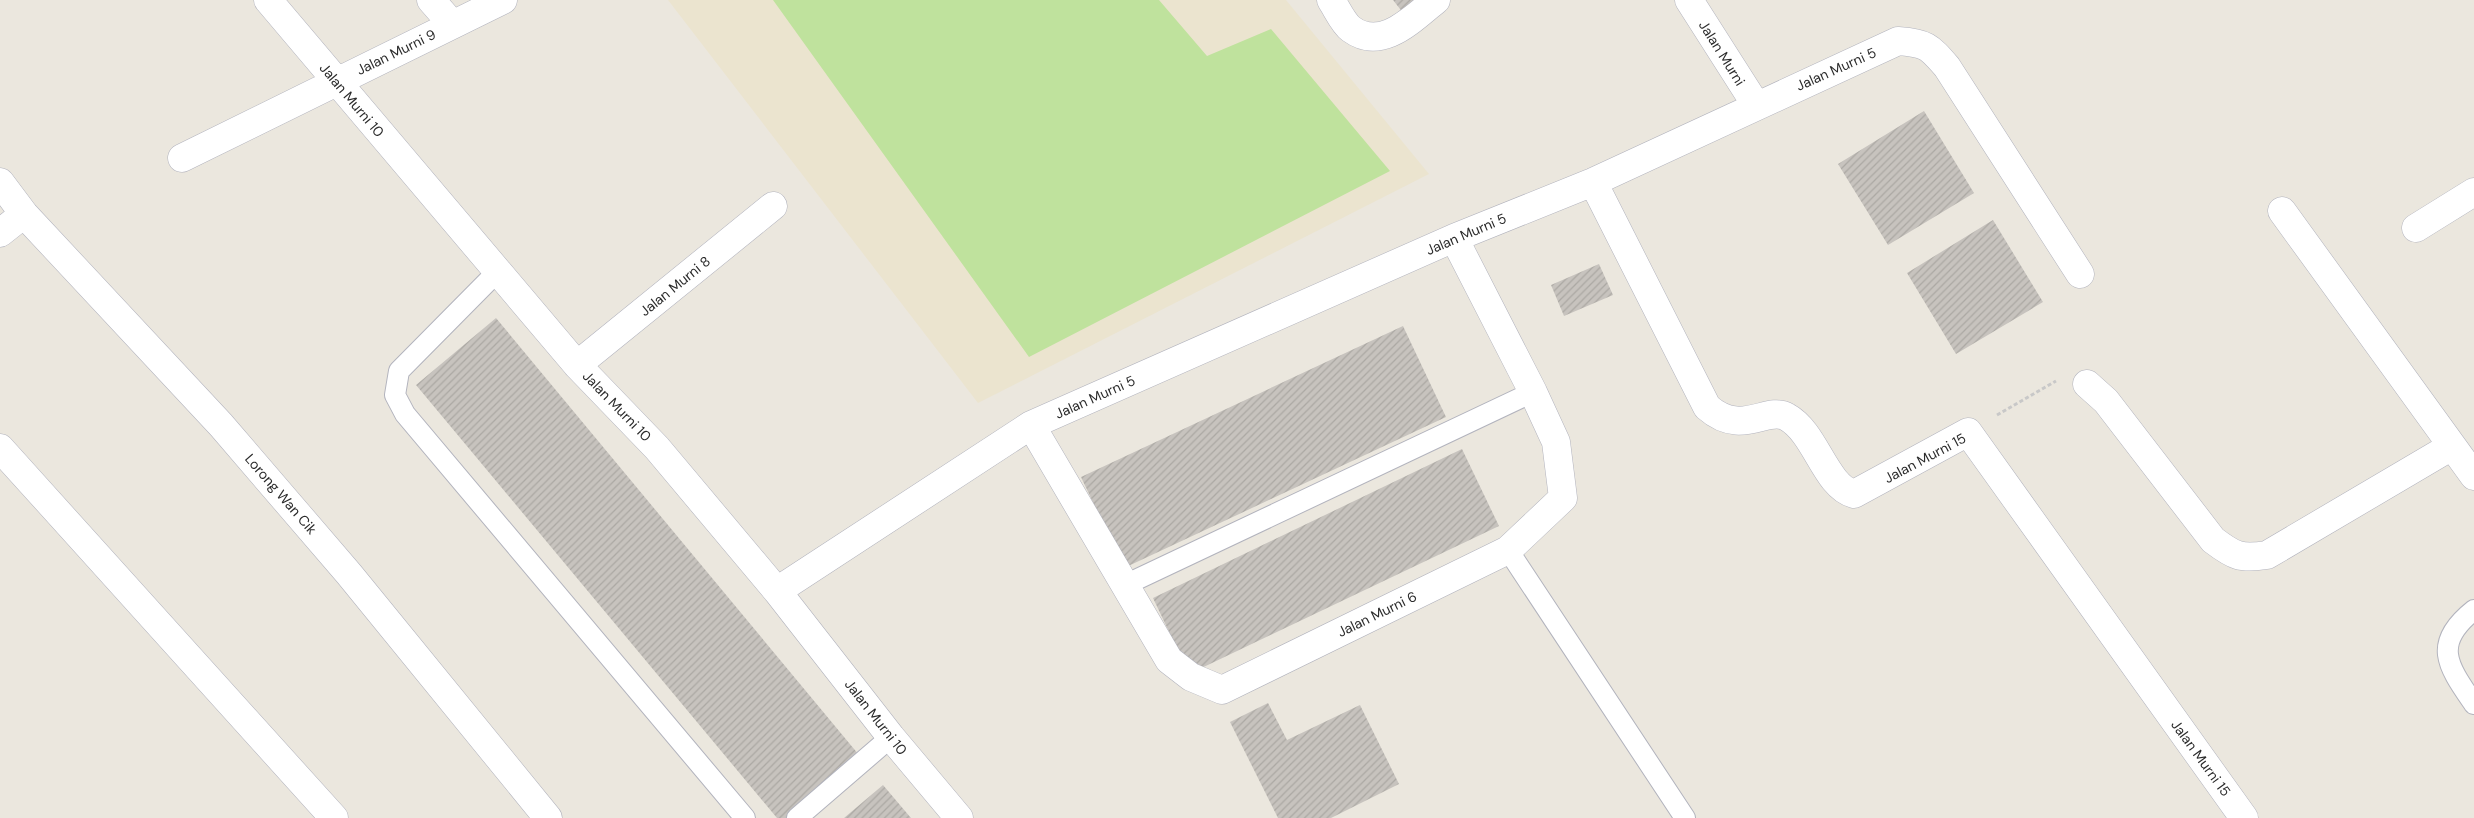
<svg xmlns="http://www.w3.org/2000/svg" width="2474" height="818" font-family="'DM Sans',sans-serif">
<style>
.education{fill:#ebe4cf}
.pitch{fill:#bfe29d}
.building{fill:url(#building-hatch)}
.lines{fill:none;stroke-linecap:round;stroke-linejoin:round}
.lane-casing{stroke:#b2b3bd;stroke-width:22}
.street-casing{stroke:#b2b3bd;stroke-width:29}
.path{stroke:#c8c8c8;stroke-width:3;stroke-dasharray:4 2.5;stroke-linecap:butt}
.lane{stroke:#fff;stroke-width:20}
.street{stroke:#fff;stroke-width:28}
.labels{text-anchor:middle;stroke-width:4;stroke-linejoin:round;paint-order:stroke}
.street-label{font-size:14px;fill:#2b2b2b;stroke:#fff}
</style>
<defs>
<pattern id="building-hatch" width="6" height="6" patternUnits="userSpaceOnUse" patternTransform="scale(1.25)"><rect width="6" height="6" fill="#c7c3be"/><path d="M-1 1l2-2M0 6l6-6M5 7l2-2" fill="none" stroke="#aba8a3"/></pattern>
</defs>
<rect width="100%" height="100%" fill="#ebe7de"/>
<path class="education" d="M668 0H1286L1429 174 978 403Z"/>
<path class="pitch" d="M773 0H1159L1207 56 1271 29 1390 171 1029 357Z"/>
<path class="building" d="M1393 0H1431L1407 18Z
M1924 111 1974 193 1888 245 1838 164Z
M1993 220 2043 302 1956 354 1907 273Z
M1599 264 1613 295 1564 316 1551 285Z
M496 318 864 761 796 818H777L416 385Z
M1403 326 1446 417 1124 568 1081 477Z
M1462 449 1499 526 1189 674 1153 598Z
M1268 703 1287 740 1360 705 1399 784 1331 818H1278L1230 722Z
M883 785 911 818H844Z"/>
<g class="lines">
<defs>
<path id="lane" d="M497 272 399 371 395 395 405 414 745 818
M1508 550 1685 818
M1125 585 1533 392
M2474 610C2431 644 2448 666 2474 704
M797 818 891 737"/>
<path id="street" d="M268 0 577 365 657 448 777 591 891 737 959 818
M431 0 452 24
M1331 0C1337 9 1343 23 1351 29 1382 52 1413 18 1436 0
M1689 0 1756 105
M182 158 503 0
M0 182 24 214 221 425 349 574 548 818
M1593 182 1707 407C1742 438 1767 405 1787 417 1816 433 1825 486 1854 494L1968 432 2244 818
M2282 211 2474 476
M2416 228 2474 192
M0 233 24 214
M577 365 773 206
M2087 384 2106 401 2213 540C2234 556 2240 559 2267 555L2452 446
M1031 425 1169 660 1191 677 1222 690 1508 550 1563 498 1556 442 1533 392 1454 238
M0 448 334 818
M777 591 1031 425 1454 238 1593 182 1898 41C1926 43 1929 46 1947 67L2080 274"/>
</defs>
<use href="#lane" class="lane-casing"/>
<use href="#street" class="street-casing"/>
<path class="path" d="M1997 415 2056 381"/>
<use href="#lane" class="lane"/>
<use href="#street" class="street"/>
</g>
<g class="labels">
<g class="street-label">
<text transform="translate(396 52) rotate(-26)" y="5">Jalan Murni 9</text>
<text transform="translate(1722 53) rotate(58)" y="5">Jalan Murni</text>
<text transform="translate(1836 69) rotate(-24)" y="5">Jalan Murni 5</text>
<text transform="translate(352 100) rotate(50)" y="5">Jalan Murni 10</text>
<text transform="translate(1466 234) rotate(-23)" y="5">Jalan Murni 5</text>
<text transform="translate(675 286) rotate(-39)" y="5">Jalan Murni 8</text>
<text transform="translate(1095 397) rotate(-24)" y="5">Jalan Murni 5</text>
<text transform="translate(617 406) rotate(46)" y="5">Jalan Murni 10</text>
<text transform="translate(1925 458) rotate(-28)" y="5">Jalan Murni 15</text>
<text transform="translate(281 494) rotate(49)" y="5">Lorong Wan Cik</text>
<text transform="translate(1377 614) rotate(-26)" y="5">Jalan Murni 6</text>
<text transform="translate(876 717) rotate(52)" y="5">Jalan Murni 10</text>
<text transform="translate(2201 758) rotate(54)" y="5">Jalan Murni 15</text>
</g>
</g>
</svg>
